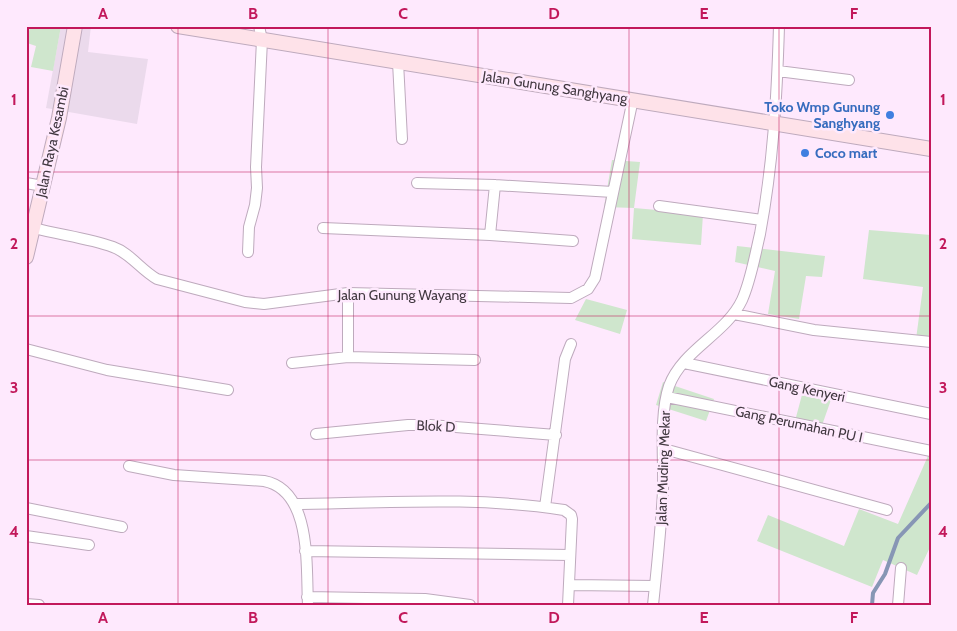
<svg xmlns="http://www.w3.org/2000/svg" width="957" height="631" font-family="Cabin,sans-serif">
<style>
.medical{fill:#ebdaec}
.green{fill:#cfe6cd}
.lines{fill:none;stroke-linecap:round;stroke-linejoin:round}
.stream{stroke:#8796b5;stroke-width:4}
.street-casing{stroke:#beaabd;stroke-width:12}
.secondary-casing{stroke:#beaabd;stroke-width:16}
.street{stroke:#fff;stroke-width:10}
.secondary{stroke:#fee2e9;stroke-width:14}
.grid{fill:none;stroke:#c2185b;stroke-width:1;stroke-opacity:0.55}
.shop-dot{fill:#3f7fe0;stroke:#fee9fd;stroke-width:2}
.labels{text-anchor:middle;stroke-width:5;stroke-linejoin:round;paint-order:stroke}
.street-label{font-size:14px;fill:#423941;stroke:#fee9fd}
.shop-label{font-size:14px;font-weight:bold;fill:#366cbe;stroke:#fee9fd;text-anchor:end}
.neatline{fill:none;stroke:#c2185b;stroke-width:2}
.grid-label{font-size:16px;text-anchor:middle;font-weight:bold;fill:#c2185b}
</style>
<rect width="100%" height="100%" fill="#fee9fd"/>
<path class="medical" d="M61 26H91L88 52 148 59 137 124 46 108Z"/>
<path class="green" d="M30 26H61L53 71 31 67 36 46 27 43Z
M612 160 640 162 634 208 703 214 701 245 632 239 634 208 604 207Z
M869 230 931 235V340L916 339 923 287 863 279Z
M737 246 825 256 822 277 806 276 799 319 768 314 775 271 735 262Z
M586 299 627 310 620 334 575 320Z
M663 382 714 399 706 421 656 405Z
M803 391 833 394 820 431 795 421Z
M931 449V545L917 575 883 560 872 587 757 541 768 515 844 546 859 509 898 524Z"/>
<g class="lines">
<path class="stream" d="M872 605 873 593 885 574 898 538 931 503"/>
<defs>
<path id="street" d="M398 62 402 139
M778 71 849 80
M26 183 43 186
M417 183 495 185 613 192
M495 185 490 235 573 241
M659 206 762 220
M34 228C60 235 88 238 113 247 130 253 141 270 157 279L245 302 264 304 348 293 571 298 588 289 595 278 633 99
M323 228 490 235
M248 252 249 227 255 205 257 188 256 167 262 40 259 26
M348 293V357
M734 314 814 330 931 342
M26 349 107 370 228 390
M292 363 348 357 475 360
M684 363 931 414
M667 397 931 451
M316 434 408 425H430L556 435
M664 449 887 510
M129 466 174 475 264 481C312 490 306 566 308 605
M296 504C384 503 476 496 564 510L571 515 572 519 568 605
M545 507 565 359 571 344
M26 508 122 527
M26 536 89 545
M305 551 570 555
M570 585 655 586
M307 597 425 599 470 605
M26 604 39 605
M653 605C657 567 661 529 663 491 664 459 659 416 669 386 683 349 726 334 742 300 751 280 755 255 760 234 773 165 777 96 779 26
M898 605 901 568"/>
<path id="secondary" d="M178 26 931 149
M26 257 59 118 75 26"/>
</defs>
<use href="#street" class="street-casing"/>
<use href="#secondary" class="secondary-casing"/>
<use href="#street" class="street"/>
<use href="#secondary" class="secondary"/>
</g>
<path class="grid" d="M178 26V605M328 26V605M478 26V605M629 26V605M779 26V605M26 172H931M26 316H931M26 460H931"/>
<g class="shop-dot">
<circle cx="890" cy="115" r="5"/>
<circle cx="805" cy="153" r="5"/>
</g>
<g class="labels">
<g class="street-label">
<text transform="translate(555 87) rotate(9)" y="5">Jalan Gunung Sanghyang</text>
<text transform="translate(52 142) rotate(-78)" y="5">Jalan Raya Kesambi</text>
<text x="402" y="300">Jalan Gunung Wayang</text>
<text transform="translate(807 389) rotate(12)" y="5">Gang Kenyeri</text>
<text transform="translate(799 424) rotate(12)" y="5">Gang Perumahan PU I</text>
<text transform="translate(436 426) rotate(3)" y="5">Blok D</text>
<text transform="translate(663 468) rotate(-88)" y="5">Jalan Muding Mekar</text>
</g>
<g class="shop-label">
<text x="880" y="112">Toko Wmp Gunung<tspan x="880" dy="16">Sanghyang</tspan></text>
<text x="815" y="158" text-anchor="start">Coco mart</text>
</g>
</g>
<rect width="957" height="631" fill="none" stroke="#fee9fd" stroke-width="55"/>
<rect x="28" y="28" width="902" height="576" class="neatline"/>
<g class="grid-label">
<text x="103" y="19">A</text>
<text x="253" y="19">B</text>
<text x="403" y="19">C</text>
<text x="554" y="19">D</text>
<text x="704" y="19">E</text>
<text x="854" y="19">F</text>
<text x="14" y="105">1</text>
<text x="943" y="105">1</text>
<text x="14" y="249">2</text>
<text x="943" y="249">2</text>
<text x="14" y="393">3</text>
<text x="943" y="393">3</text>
<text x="14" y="537">4</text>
<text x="943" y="537">4</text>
<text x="103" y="623">A</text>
<text x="253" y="623">B</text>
<text x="403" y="623">C</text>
<text x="554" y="623">D</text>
<text x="704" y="623">E</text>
<text x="854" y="623">F</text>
</g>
</svg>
